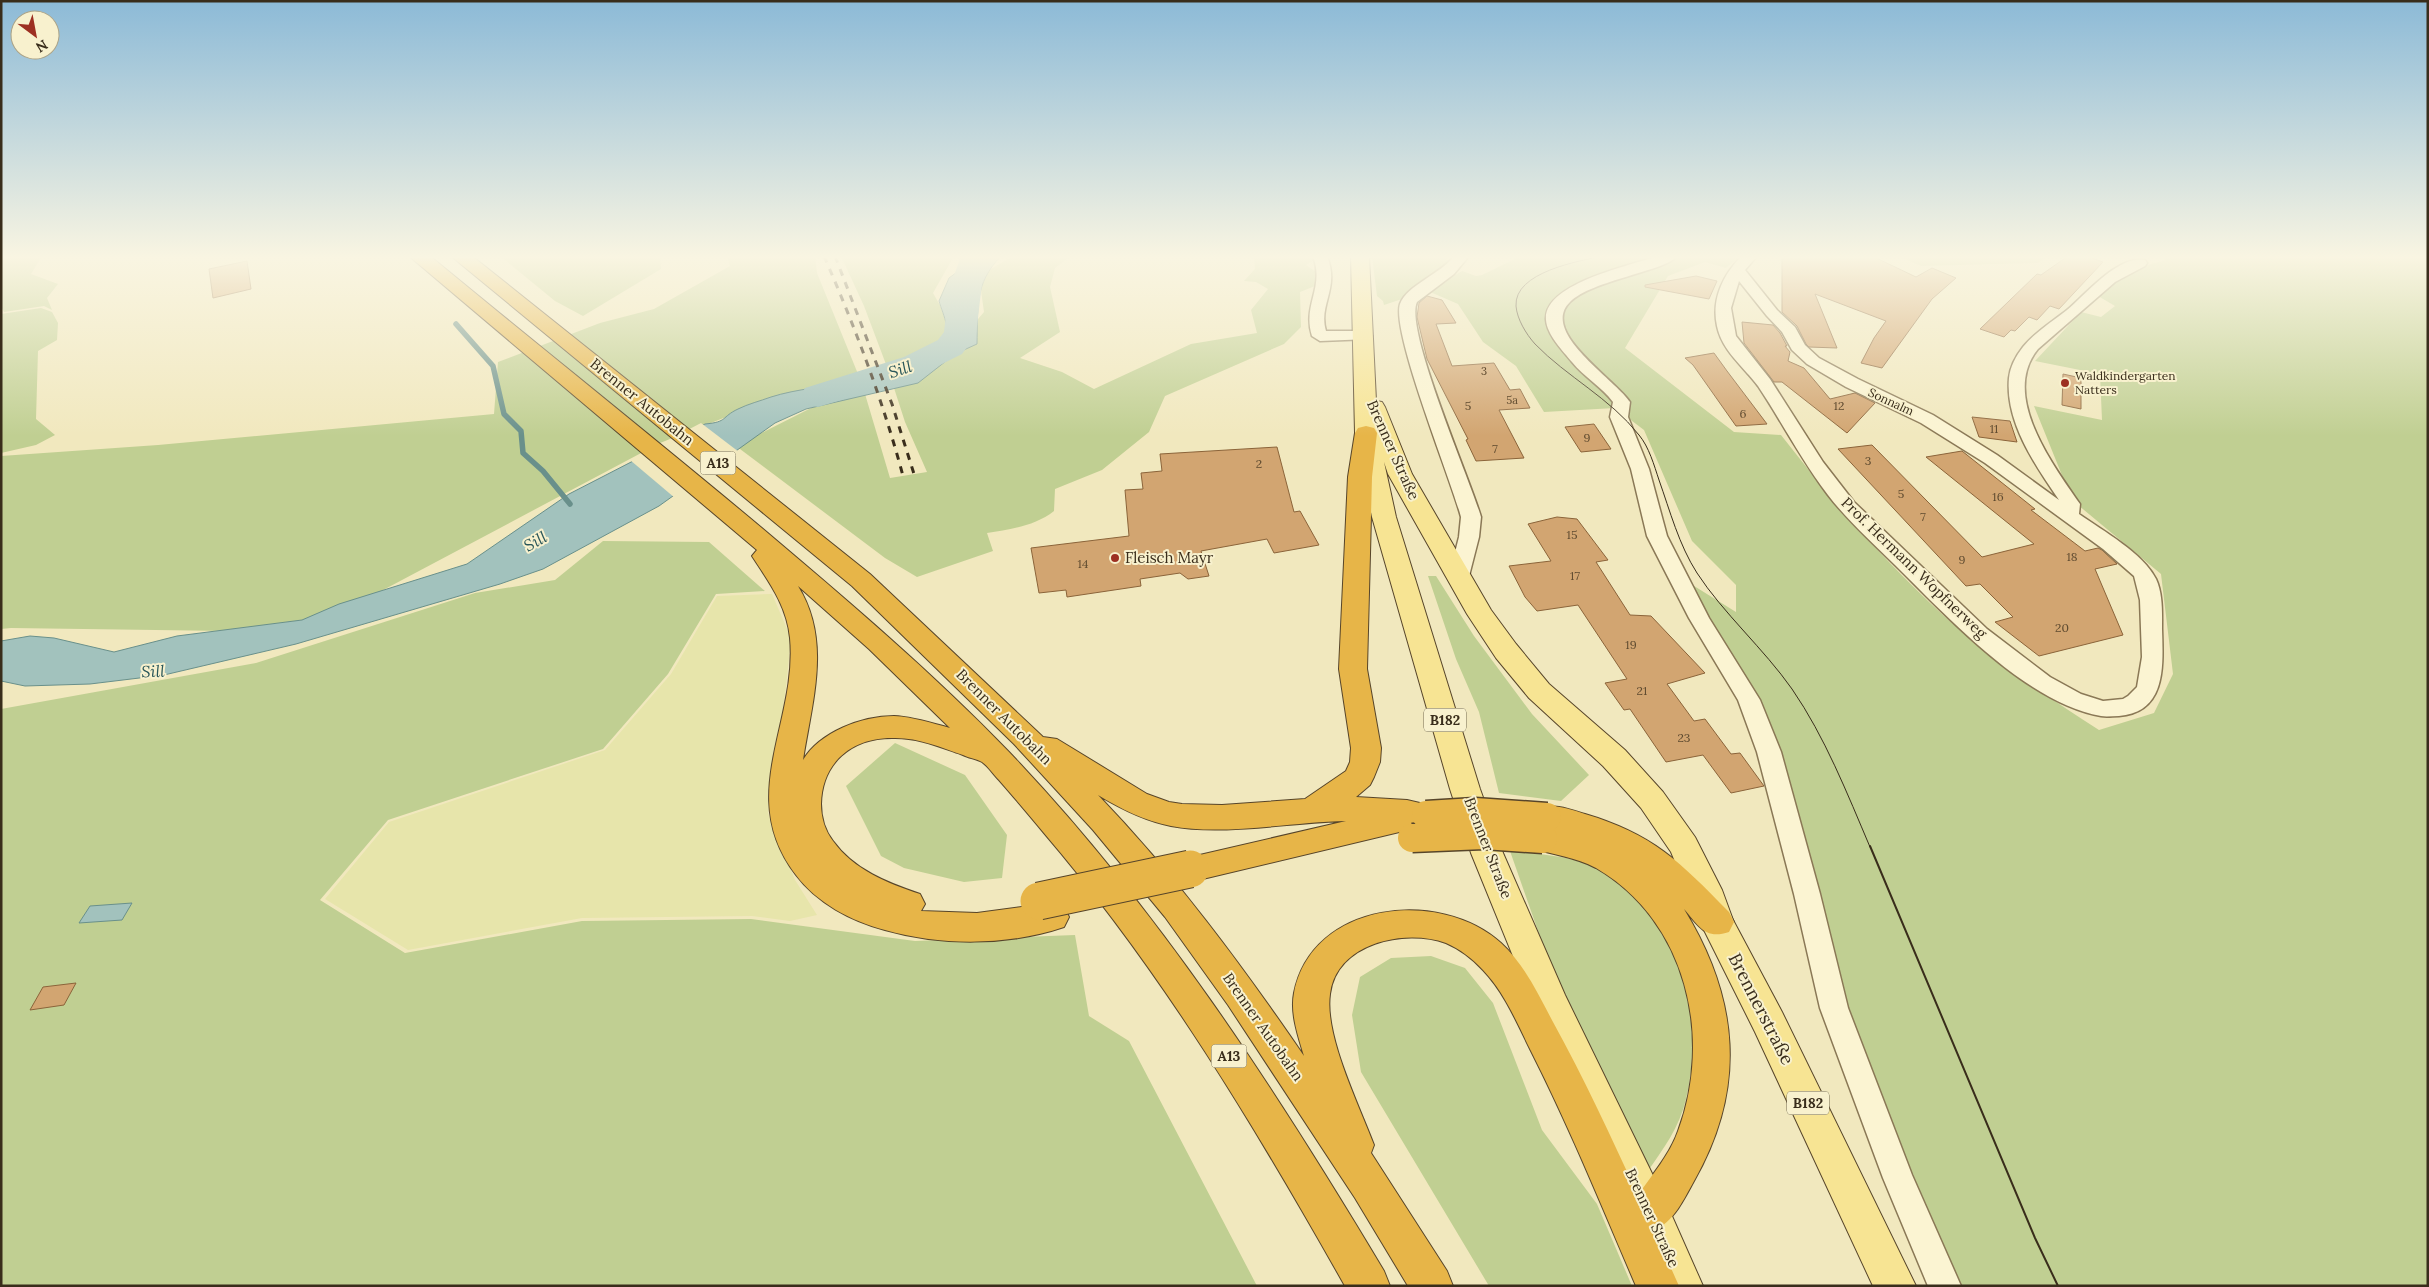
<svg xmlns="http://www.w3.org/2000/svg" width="2429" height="1287" font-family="Lora,serif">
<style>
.farmland{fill:#e7e5ab}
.green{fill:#c0cf92}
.water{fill:#a2c2bd;stroke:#69908b}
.pier{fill:#f1e8be}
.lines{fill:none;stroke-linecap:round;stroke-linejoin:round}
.stream{stroke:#69908b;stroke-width:5.5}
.river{fill:#a2c2bd;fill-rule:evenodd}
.building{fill:#d2a571;stroke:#8b643a}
.minor-casing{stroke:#8a7856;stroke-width:3}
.primary-casing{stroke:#57452a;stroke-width:2}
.motorway-casing{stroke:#57452a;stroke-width:2}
.minor{fill:#fbf4d2;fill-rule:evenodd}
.primary{fill:#f7e493;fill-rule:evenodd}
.motorway{fill:#e7b548;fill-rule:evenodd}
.tram-far1{stroke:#392d1b;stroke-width:1}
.tram{stroke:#392d1b;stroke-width:2}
.rail{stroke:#392d1b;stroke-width:3;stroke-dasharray:7 7;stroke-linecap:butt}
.motorway-bridge-far1-casing{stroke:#57452a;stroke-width:31;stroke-linecap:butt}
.motorway-bridge-casing{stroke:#57452a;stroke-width:39;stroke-linecap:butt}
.motorway-bridge-far1{stroke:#e7b548;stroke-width:28}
.motorway-bridge{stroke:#e7b548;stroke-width:37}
.poi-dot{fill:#9d3022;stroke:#f8f1ce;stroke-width:2}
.labels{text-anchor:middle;stroke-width:4;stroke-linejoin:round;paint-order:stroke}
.far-number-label{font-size:11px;fill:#5f4b30}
.far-poi-label{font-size:12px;fill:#392d1b;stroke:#f8f1ce;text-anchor:start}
.far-street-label{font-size:12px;fill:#392d1b;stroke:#f8f1ce}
.number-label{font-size:12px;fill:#5f4b30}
.shield{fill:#f8f1ce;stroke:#726851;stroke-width:1}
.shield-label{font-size:14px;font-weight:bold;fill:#392d1b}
.street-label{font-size:15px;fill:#392d1b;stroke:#f8f1ce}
.poi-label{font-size:15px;fill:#392d1b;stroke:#f8f1ce;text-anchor:start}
.water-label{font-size:16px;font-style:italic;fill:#295659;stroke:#f8f1ce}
.near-street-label{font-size:18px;fill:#392d1b;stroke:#f8f1ce}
</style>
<rect width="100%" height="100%" fill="#f1e8be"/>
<path class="farmland" d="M772 594 791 638 786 687 768 813 795 880 817 915 790 921 752 916 582 918 408 950 325 899 389 822 605 750 671 674 717 596Z"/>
<path class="green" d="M1 256H42L31 274 58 284 47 298 52 310 44 306 4 312 1 306Z
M500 256H660L661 269 583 316 555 301Z
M727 256H815L817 273 858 374 759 404 660 443 336 615 228 631 11 628 1 629V456L158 445 494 414 498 362 600 323 654 309 730 266Z
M841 256H954L933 293 954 330 906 366 887 367 864 306Z
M1013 256H1070L1055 268 1050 287 1060 332 1020 358 1062 372 1094 389 1191 344 1257 333 1251 310 1268 289 1256 282 1244 281 1255 269 1254 256H1312L1314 260 1306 265 1316 272 1315 286 1300 292 1301 327 1284 344 1165 396 1149 432 1102 470 1055 489 1054 511C1035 526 1011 529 987 533L993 551 917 577 885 558 736 446 815 406 865 394 890 478 927 472 905 422 894 388 949 353 984 312 979 276Z
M1372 256H1443L1449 262V265L1408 297 1384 305 1383 301 1377 296Z
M1521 256H1740L1726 268 1705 262 1668 276 1625 348 1734 432 1781 435C1831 499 1883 560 1943 615 1990 658 2046 696 2099 730L2154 713 2173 674 2161 574 2072 500 2034 406 2102 420 2100 374 2035 361 2081 312 2101 317 2115 306 2098 296 2125 271 2166 260 2155 256H2428V1286H1962L1908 1189 1830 991 1811 863 1686 581 1736 612V585L1692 541 1644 430 1615 408 1544 412 1516 366 1483 342 1458 304 1428 291 1462 271 1476 276 1482 275Z
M1898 256H2049L2037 263 1921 266Z
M41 308 52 312 58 323 57 340 38 351 36 419 55 435 36 445 1 453V314Z
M603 541 709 542 765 591 716 594 668 674 603 749 388 820 320 900 405 953 582 921 751 919 915 941 1075 935 1089 1016 1129 1041 1257 1286H1V709L256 663 475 593 555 580Z
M1428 576H1436L1474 636 1532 714 1589 775 1561 801 1499 793 1479 712 1456 659Z
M895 743 965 775 1007 835 1002 878 964 882 904 868 881 856 846 786Z
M1510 851C1542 855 1577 855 1605 873 1678 920 1706 1017 1686 1099 1680 1126 1663 1150 1647 1172L1559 991Z
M1431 956 1465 968 1493 1003 1542 1130 1597 1204 1632 1286H1489L1361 1072 1352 1015 1360 977 1391 958Z"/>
<path class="water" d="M969 256H1001C974 284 978 308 977 344L955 354 918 383 806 409 775 423 659 506 543 569 500 584 296 644 164 675 90 684 25 686 1 681V641L30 636 54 638 114 652 177 636 302 620 339 604 467 564 569 494 705 424C728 422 721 417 738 409 748 404 760 401 771 397 821 381 901 386 941 347 954 335 943 315 939 301L949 278 968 264Z
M132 903 122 920 79 923 90 906Z"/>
<path class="pier" d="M701 423 739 452 675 498 630 460Z"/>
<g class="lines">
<path class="stream" d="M456 324 493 366 504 414 521 431 523 453 543 471 570 504"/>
<path class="river" d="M961 256H991L982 283 976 335 962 354 928 371 884 387 818 407 805 404 800 396 805 388 904 357 938 340 944 332 949 290Z"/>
</g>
<path class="building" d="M1782 256H1872L1916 277 1932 268 1956 278 1932 299 1882 368 1861 363 1874 338 1886 321 1815 294 1837 348 1809 347 1806 344 1797 326 1782 312Z
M2068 256H2086L2103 262 2059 309 2050 306 2037 320 2029 317 2015 331 2011 330 2004 337 1980 329 2037 274 2041 275Z
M247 261 251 289 213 298 209 269Z
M1696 276 1717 281 1709 299 1645 287V285Z
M1427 296 1442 300 1456 323 1436 324 1452 366 1494 363 1510 390 1520 389 1530 408 1499 410 1524 458 1476 461 1466 440 1468 439 1427 359 1417 317 1419 303Z
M1742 322 1773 325 1780 333 1787 346H1785L1790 352 1788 361 1804 368 1830 399 1855 393 1875 403 1847 433 1782 382H1774L1744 343Z
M1714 353 1727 371 1767 424 1736 426 1693 365 1685 358Z
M2063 374 2081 378V409L2062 405Z
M1972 417 2010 421 2017 442 1979 437Z
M1594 424 1611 449 1581 452 1565 427Z
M1872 445 1982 557 2034 544 1926 457 1962 451 2035 509 2031 510 2085 551 2098 548 2102 550 2117 564 2095 569 2123 635 2039 656 1995 622 2013 617 1980 584 1966 586 1838 449Z
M1277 447 1294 512 1300 511 1319 545 1274 553 1267 539 1201 551 1209 576 1188 579 1180 573 1140 579 1141 586 1067 597 1066 590 1039 593 1031 548 1129 536 1125 490 1143 489 1141 473 1162 471 1160 454Z
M1557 517 1577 519 1608 560 1596 562 1630 615 1651 616 1705 673 1667 684 1694 721 1705 719 1731 754 1740 753 1764 786 1731 793 1703 755 1666 762 1630 709 1624 710 1605 683 1627 679 1578 605 1537 611 1525 597 1509 566 1551 561 1528 524Z
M76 983 64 1005 30 1010 43 987Z"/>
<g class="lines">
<defs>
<path id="minor" d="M1313 256H1327C1340 289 1318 304 1326 331H1364L1372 336 1370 339 1320 341 1312 336C1302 305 1325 288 1313 256Z
M1454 256H1469L1454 274 1417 302C1404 329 1470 479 1481 517L1479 537 1469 576 1466 580 1459 582 1452 580 1449 576 1459 537 1461 517C1451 479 1391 332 1400 304 1407 285 1441 274 1454 256Z
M1657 256H1677C1666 271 1592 280 1570 302 1539 332 1615 379 1630 402L1628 417 1649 469 1667 536 1709 618 1760 700 1781 752 1820 894 1848 1008 1912 1175 1961 1286H1928L1883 1178 1820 1008 1794 894 1757 752 1738 700 1689 618 1647 536 1631 469 1610 417 1613 402C1602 387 1584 377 1572 362 1563 351 1547 335 1546 320 1543 283 1631 266 1657 256Z
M1742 256H1757L1745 270 1777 310 1795 327 1805 345 1819 358 1858 379 1933 415 1997 455 2059 500C2035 465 2005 422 2009 378 2010 367 2016 356 2023 347 2035 332 2052 322 2067 310 2085 295 2119 254 2145 260L2147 263 2145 266 2115 282 2038 349C2000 395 2053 465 2080 504L2079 514C2103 531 2143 553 2156 579 2163 594 2162 613 2162 629 2163 665 2167 712 2119 716 2113 716 2106 717 2101 716 2026 703 1947 616 1895 565 1872 542 1848 521 1828 495 1802 461 1782 422 1758 386 1744 367 1722 351 1717 326 1711 299 1724 273 1742 256ZM1739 281 1767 316 1782 332 1792 350 1807 364 1846 387 1921 423 1985 463 2103 549 2134 576 2140 600 2142 657 2137 687 2128 696 2123 699 2103 701 2081 694 2050 677 1987 629 1854 502 1823 462 1770 379 1736 336 1731 308Z"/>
<path id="primary" d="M1351 256H1369L1376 401 1382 402 1385 407 1412 474 1491 610 1516 644 1549 684 1625 750 1663 792 1695 837 1722 890 1733 920 1782 1012 1916 1286H1873L1755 1032 1700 922 1671 852 1641 808 1603 766 1529 698 1496 658 1467 614 1388 474 1384 462 1396 517 1480 789 1503 853 1565 995 1664 1198 1703 1286H1661L1636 1226 1530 998 1471 853 1450 789 1372 517 1355 433Z"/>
<path id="motorway" d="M409 256H430C540 347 653 437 763 529 847 600 932 672 1009 752 1157 907 1274 1087 1384 1271L1390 1286H1345C1256 1128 1162 971 1044 833 1029 815 1014 797 999 780 994 775 988 766 982 762 977 759 969 758 963 755 940 747 917 737 892 738 851 738 822 763 821 804 821 817 825 831 833 841 854 870 887 883 920 894L925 904 921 911 977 913 1052 903 1064 907 1069 917 1064 927C1008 946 941 946 885 930 851 921 817 903 796 875 735 796 798 722 790 638 787 606 769 582 752 556L757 550ZM798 586 869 649 950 728C932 723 913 717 894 716 862 716 820 732 803 760 812 701 832 641 798 586Z
M451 256H472L870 574 1043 737 1057 739 1147 794 1169 802 1182 804 1222 805 1305 799 1346 771 1350 762 1351 748 1339 669 1348 477 1355 433 1358 428 1366 426 1374 428 1377 433 1372 477 1367 669 1381 748 1380 762 1374 777 1370 785 1356 797 1407 800 1437 807 1442 815 1437 823 1190 882 1178 878 1174 869 1178 860 1346 821C1292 822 1223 836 1171 826 1145 821 1121 809 1098 795 1175 875 1241 964 1304 1056 1298 1036 1290 1013 1294 993 1312 901 1440 888 1501 943 1525 965 1538 994 1553 1022 1584 1078 1611 1137 1638 1195 1652 1175 1670 1154 1678 1131 1713 1037 1687 921 1596 868 1576 857 1553 855 1532 848L1527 839 1532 830 1541 827 1536 826 1531 817 1536 808C1552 803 1569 809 1585 814 1653 834 1680 862 1729 912L1734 922 1729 932C1705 940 1699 926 1684 909 1739 999 1747 1088 1694 1181 1684 1199 1673 1223 1654 1230L1679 1286H1636C1602 1207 1570 1128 1531 1051 1517 1023 1505 993 1483 970 1473 959 1460 949 1446 943 1405 928 1336 943 1330 994 1324 1035 1359 1105 1374 1145L1371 1153 1447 1271 1453 1286H1408L1355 1198 1228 1005 1165 917 1093 830 1014 744 852 586Z"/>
</defs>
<use href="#minor" class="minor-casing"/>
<use href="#primary" class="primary-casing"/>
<use href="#motorway" class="motorway-casing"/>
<use href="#minor" class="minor"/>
<use href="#primary" class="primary"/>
<use href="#motorway" class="motorway"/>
<path class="tram-far1" d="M1603 256C1579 261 1514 272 1516 306 1517 319 1526 334 1535 344 1567 377 1610 398 1639 435 1649 447 1654 465 1659 480 1670 511 1679 545 1697 573 1723 613 1764 649 1792 689 1825 737 1847 793 1870 847"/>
<path class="tram" d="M1870 846 2035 1238 2058 1286"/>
<path class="rail" d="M824 256C855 327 883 401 903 476
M835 256 892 404 914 474"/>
<defs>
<path id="motorway-bridge-far1" d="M1426 815 1475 812 1547 817
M1412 838 1484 835 1543 839"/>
<path id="motorway-bridge" d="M1039 901 1190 869"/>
</defs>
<use href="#motorway-bridge-far1" class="motorway-bridge-far1-casing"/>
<use href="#motorway-bridge" class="motorway-bridge-casing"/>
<use href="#motorway-bridge-far1" class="motorway-bridge-far1"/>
<use href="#motorway-bridge" class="motorway-bridge"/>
</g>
<linearGradient id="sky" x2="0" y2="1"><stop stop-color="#8cbad7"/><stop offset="0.59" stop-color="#f9f5e2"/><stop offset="1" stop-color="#f9f5e2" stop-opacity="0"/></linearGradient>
<rect width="2429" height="436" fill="url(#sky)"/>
<g class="poi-dot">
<circle cx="2065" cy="383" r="5"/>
<circle cx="1115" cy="558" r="5"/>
</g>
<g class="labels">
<g class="far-number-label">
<text x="1484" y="375">3</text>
<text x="1512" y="404">5a</text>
</g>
<g class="far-poi-label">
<text x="2075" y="380">Waldkindergarten<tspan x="2075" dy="14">Natters</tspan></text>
</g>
<g class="far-street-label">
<text transform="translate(1891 402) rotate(25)" y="4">Sonnalm</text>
</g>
<g class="number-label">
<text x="1468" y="410">5</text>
<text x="1839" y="410">12</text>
<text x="1743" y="418">6</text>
<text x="1994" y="433">11</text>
<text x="1587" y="442">9</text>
<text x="1495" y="453">7</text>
<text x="1868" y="465">3</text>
<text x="1259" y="468">2</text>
<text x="1901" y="498">5</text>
<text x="1998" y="501">16</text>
<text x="1923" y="521">7</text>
<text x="1572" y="539">15</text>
<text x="2072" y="561">18</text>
<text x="1962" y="564">9</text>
<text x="1083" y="568">14</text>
<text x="1575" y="580">17</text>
<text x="2062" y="632">20</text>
<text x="1631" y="649">19</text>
<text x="1642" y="695">21</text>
<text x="1684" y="742">23</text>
</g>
<g class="shield">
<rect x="700.5" y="451.5" width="35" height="23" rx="4"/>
<rect x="1424" y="708.5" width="42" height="23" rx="4"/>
<rect x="1211.5" y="1044.5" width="35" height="23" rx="4"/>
<rect x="1787" y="1091.5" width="42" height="23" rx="4"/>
</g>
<g class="shield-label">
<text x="718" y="468">A13</text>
<text x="1445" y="725">B182</text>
<text x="1229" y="1061">A13</text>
<text x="1808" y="1108">B182</text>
</g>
<g class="street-label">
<text transform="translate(642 402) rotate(39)" y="5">Brenner Autobahn</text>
<text transform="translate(1393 450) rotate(66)" y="5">Brenner Straße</text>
<text transform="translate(1914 568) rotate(44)" y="5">Prof. Hermann Wopfnerweg</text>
<text transform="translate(1004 717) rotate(45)" y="5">Brenner Autobahn</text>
<text transform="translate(1488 848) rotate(69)" y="5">Brenner Straße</text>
<text transform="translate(1263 1027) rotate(55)" y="5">Brenner Autobahn</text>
<text transform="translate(1652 1218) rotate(65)" y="5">Brenner Straße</text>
</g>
<g class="poi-label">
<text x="1125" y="563">Fleisch Mayr</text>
</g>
<g class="water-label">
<text transform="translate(900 369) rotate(-18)" y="6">Sill</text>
<text transform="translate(535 541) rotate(-29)" y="6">Sill</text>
<text transform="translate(153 671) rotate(-1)" y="6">Sill</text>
</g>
<g class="near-street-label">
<text transform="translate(1761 1009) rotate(63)" y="6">Brennerstraße</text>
</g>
</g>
<rect width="2429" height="1287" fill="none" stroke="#392d1b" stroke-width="5"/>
<g transform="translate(35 35) rotate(148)"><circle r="24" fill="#f8f1ce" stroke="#aca386"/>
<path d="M0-4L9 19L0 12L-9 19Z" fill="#9d3022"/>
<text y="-8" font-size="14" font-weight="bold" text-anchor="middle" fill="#392d1b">N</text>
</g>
</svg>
